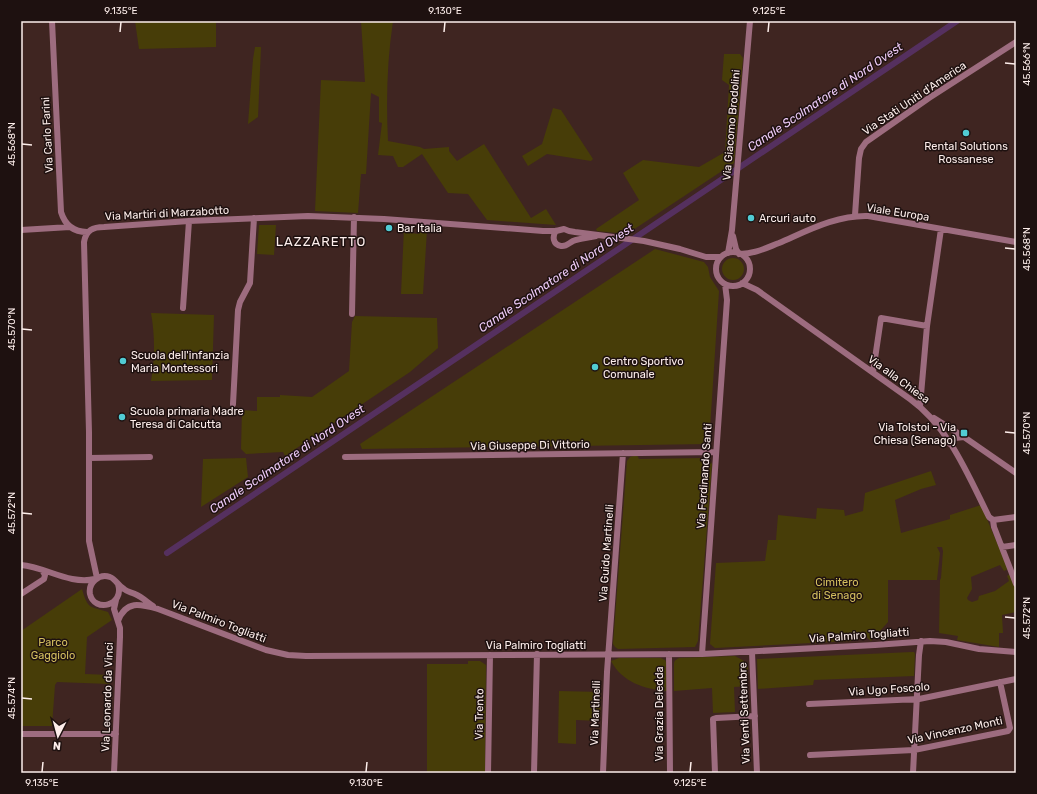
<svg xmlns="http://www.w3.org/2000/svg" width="1037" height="794" font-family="Rubik,sans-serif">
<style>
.green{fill:#473d08}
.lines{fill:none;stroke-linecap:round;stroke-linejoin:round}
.canal{stroke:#55305f;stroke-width:6}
.minor{stroke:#9d6c7f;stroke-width:6}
.ticks{fill:none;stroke:#fdeeeb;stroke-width:1.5}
.poi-dot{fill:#51ccd4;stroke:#1e1110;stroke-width:1.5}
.labels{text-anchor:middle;stroke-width:3;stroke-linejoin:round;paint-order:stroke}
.street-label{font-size:11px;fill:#fdeeeb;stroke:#1e1110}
.poi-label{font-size:11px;fill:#fdeeeb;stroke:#1e1110;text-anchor:start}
.park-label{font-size:11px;fill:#d4bf5f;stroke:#1e1110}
.water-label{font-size:12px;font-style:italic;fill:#eecbf8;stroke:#1e1110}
.quarter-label{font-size:13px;letter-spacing:1px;fill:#fdeeeb;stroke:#1e1110}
.neatline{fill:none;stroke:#fdeeeb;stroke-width:1.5}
.ticks-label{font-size:10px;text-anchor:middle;fill:#fdeeeb}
</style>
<rect width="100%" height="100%" fill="#3f2521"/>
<path class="green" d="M135 21H216V47L139 49Z
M361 21H393C387 61 386 101 388 141L420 147 424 149 449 147V151L457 161 484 144 531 218 546 209 556 225 487 220 468 194 448 193 422 154 403 167H398L393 156 378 155 382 123 379 122V97L371 93 366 174H361L358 213 315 211 321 80 365 82Z
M255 47H261L258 117 248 124 253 59Z
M724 54H740L743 58 734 163 627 234 597 231 596 229 639 200 623 173 643 160 699 167 725 152 729 85 722 80Z
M553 108 561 110 593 159 591 161 547 154 528 166 522 156 542 144Z
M259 225H276L274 255 257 254Z
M404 228 411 229V233L418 234 419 229 427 230 423 294H401Z
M655 249 704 262 708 267 710 277 719 291 709 444 362 449 360 444Z
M722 269a11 11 0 1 1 22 0a11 11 0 1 1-22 0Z
M151 313 214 315 212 380 151 381C155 358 155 336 151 313Z
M355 316 437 318 438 348 410 372 285 456 283 452 246 454 241 449 242 410 257 411V397H280V395L312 397 349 371 352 322Z
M637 455 639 459 705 458 710 461 712 464 698 641 695 647 618 649 615 647 613 644 627 461 630 457Z
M246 458 248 477 201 507 203 459Z
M931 471 936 485 921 489 895 500 901 533 950 519V515L981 505 1008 569 1004 571 1000 565 971 577 972 589 967 598 968 600 972 602 978 600 979 596 995 591 1009 581 1007 576 1010 574 1016 587V612L1002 615 1003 633H999V647L957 640 958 636 939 633 940 580 941 578 943 551 942 547H937L940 553 937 580H888V622L871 641 861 632 852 641 715 648 710 644 716 563 765 561 768 540H776L778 515 816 519 817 508 844 510 845 516 863 511 865 493Z
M82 589C88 610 90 606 108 612L112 620 87 637 85 674 110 675V684L57 682 55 685 52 726H21V631Z
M912 652H914L915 654 914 676 814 680 813 685 758 689 757 659Z
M735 656 746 662 748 666V686L734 687 735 712 713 713 712 688 674 691V665C674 661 675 660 679 658Z
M619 658H661L665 660 666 662 667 691C644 689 622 682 611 661Z
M468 661H480L486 665 485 773H427V664H468Z
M559 691 601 692 600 721 576 720V744L558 743Z"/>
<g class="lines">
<path class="canal" d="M167 553 957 21"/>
<path class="minor" d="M52 21 61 212C65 225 74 232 87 232
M855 215 859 158 861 149 866 142 929 98 1016 42
M21 230 70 227
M556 231C552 236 553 245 561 246 566 247 569 243 573 241 580 238 588 238 596 236
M733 236 736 249 739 254
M716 269a17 17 0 1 1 34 0a17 17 0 1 1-34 0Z
M728 253 732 230 750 21
M740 254C754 254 766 248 779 243 807 231 836 215 868 216L1016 242
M742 283 757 290 910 399C949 427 968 475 989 517L993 520
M183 308 189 221
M352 314 354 217
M873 372 881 318 927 326
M233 404 238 310 240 302 250 283 254 218
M920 406 927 326 941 229
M934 418 964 437 1016 473
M950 444 955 438 964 437
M345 457 716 452
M89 458 150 457
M993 520 994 527 1016 584
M993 520 1016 517
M1002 547 1016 545
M21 565C46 567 69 585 95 579
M97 578 89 541V432L84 242C86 230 93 227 104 227L189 221 308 216 384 219 543 231H556L564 229 569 231 575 232 644 241 680 249 706 257H721
M118 584C125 606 94 613 90 594 88 583 99 573 110 577 116 579 118 586 124 589 127 592 131 592 135 594 142 597 147 602 153 606
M21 594 44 579 45 575 42 570
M118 621C126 600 140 604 158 609L266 650 288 655 306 656 702 654 875 645 930 641 946 642 979 649 1016 652
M752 652 757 773
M669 654 670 773
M702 654 727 300 725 284
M809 704 919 699 1016 679
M21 734H116
M810 755 914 750 1008 731 1010 728 1000 682
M114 773 120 637V628L114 609 116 600
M488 773 490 655
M534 773 537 654
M603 773 607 672 623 453
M715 773 713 719 716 718 755 716
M913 773 919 655 921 641"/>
</g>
<path class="ticks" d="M120 32 121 22M444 32 445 22M768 32 769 22M1005 63 1015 64M22 144 32 145M1005 248 1015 249M22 329 32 330M1005 432 1015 433M22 513 32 514M1005 617 1015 618M22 698 32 699M42 772 43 762M366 772 367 762M690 772 691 762"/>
<g class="poi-dot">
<circle cx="966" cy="133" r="4"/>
<circle cx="751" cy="218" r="4"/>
<circle cx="389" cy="228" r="4"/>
<circle cx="123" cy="361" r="4"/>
<circle cx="595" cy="367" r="4"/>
<circle cx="122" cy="417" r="4"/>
<rect x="960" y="429" width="8" height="8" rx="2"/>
</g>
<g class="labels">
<g class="street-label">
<text transform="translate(914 98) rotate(-34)" y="4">Via Stati Uniti d'America</text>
<text transform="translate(731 125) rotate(-85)" y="4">Via Giacomo Brodolini</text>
<text transform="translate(47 135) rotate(-93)" y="4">Via Carlo Farini</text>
<text transform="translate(898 212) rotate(9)" y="4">Viale Europa</text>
<text transform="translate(167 213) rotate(-3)" y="4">Via Martiri di Marzabotto</text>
<text transform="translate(899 379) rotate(36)" y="4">Via alla Chiesa</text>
<text transform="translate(530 445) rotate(-1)" y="4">Via Giuseppe Di Vittorio</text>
<text transform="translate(704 476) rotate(-86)" y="4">Via Ferdinando Santi</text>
<text transform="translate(606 553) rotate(-86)" y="4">Via Guido Martinelli</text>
<text transform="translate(219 621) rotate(21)" y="4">Via Palmiro Togliatti</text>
<text transform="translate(859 635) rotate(-4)" y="4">Via Palmiro Togliatti</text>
<text x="536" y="649">Via Palmiro Togliatti</text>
<text transform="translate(889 689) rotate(-4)" y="4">Via Ugo Foscolo</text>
<text transform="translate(107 697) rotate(-88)" y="4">Via Leonardo da Vinci</text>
<text transform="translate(595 713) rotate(-88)" y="4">Via Martinelli</text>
<text transform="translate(744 713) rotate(-92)" y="4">Via Venti Settembre</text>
<text transform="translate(479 714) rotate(-89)" y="4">Via Trento</text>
<text transform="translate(659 714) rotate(-90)" y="4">Via Grazia Deledda</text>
<text transform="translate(955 730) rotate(-12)" y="4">Via Vincenzo Monti</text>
</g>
<g class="poi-label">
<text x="966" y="150" text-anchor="middle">Rental Solutions<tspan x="966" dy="13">Rossanese</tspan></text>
<text x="759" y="222">Arcuri auto</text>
<text x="397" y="232">Bar Italia</text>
<text x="131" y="359">Scuola dell'infanzia<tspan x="131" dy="13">Maria Montessori</tspan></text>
<text x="603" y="365">Centro Sportivo<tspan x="603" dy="13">Comunale</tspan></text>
<text x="130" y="415">Scuola primaria Madre<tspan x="130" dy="13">Teresa di Calcutta</tspan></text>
<text x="956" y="431" text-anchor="end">Via Tolstoi - Via<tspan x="956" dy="13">Chiesa (Senago)</tspan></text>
</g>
<g class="park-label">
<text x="837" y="586">Cimitero<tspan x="837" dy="13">di Senago</tspan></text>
<text x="53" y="646">Parco<tspan x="53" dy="13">Gaggiolo</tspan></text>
</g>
<g class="water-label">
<text transform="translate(825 97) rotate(-34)" y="4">Canale Scolmatore di Nord Ovest</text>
<text transform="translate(556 278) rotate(-34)" y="4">Canale Scolmatore di Nord Ovest</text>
<text transform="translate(287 459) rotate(-34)" y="4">Canale Scolmatore di Nord Ovest</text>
</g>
<g class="quarter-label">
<text x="321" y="246">LAZZARETTO</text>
</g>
</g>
<rect width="1037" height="794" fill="none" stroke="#1e1110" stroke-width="44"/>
<g transform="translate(58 736) rotate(186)" stroke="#1e1110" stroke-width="3" paint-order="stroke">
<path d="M0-3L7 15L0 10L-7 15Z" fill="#fdeeeb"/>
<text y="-6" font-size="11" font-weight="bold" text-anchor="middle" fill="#fdeeeb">N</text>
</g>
<rect x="22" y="22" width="993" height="750" class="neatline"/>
<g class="ticks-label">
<text x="121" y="14">9.135°E</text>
<text x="445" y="14">9.130°E</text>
<text x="769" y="14">9.125°E</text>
<text transform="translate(1026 64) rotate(-90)" y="4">45.566°N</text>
<text transform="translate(11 144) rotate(-90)" y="4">45.568°N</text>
<text transform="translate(1026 249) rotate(-90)" y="4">45.568°N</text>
<text transform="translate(11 329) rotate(-90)" y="4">45.570°N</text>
<text transform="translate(1026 433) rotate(-90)" y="4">45.570°N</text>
<text transform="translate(11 513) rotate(-90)" y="4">45.572°N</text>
<text transform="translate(1026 618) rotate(-90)" y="4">45.572°N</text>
<text transform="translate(11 698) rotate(-90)" y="4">45.574°N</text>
<text x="42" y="786">9.135°E</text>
<text x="366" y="786">9.130°E</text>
<text x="690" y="786">9.125°E</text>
</g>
</svg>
